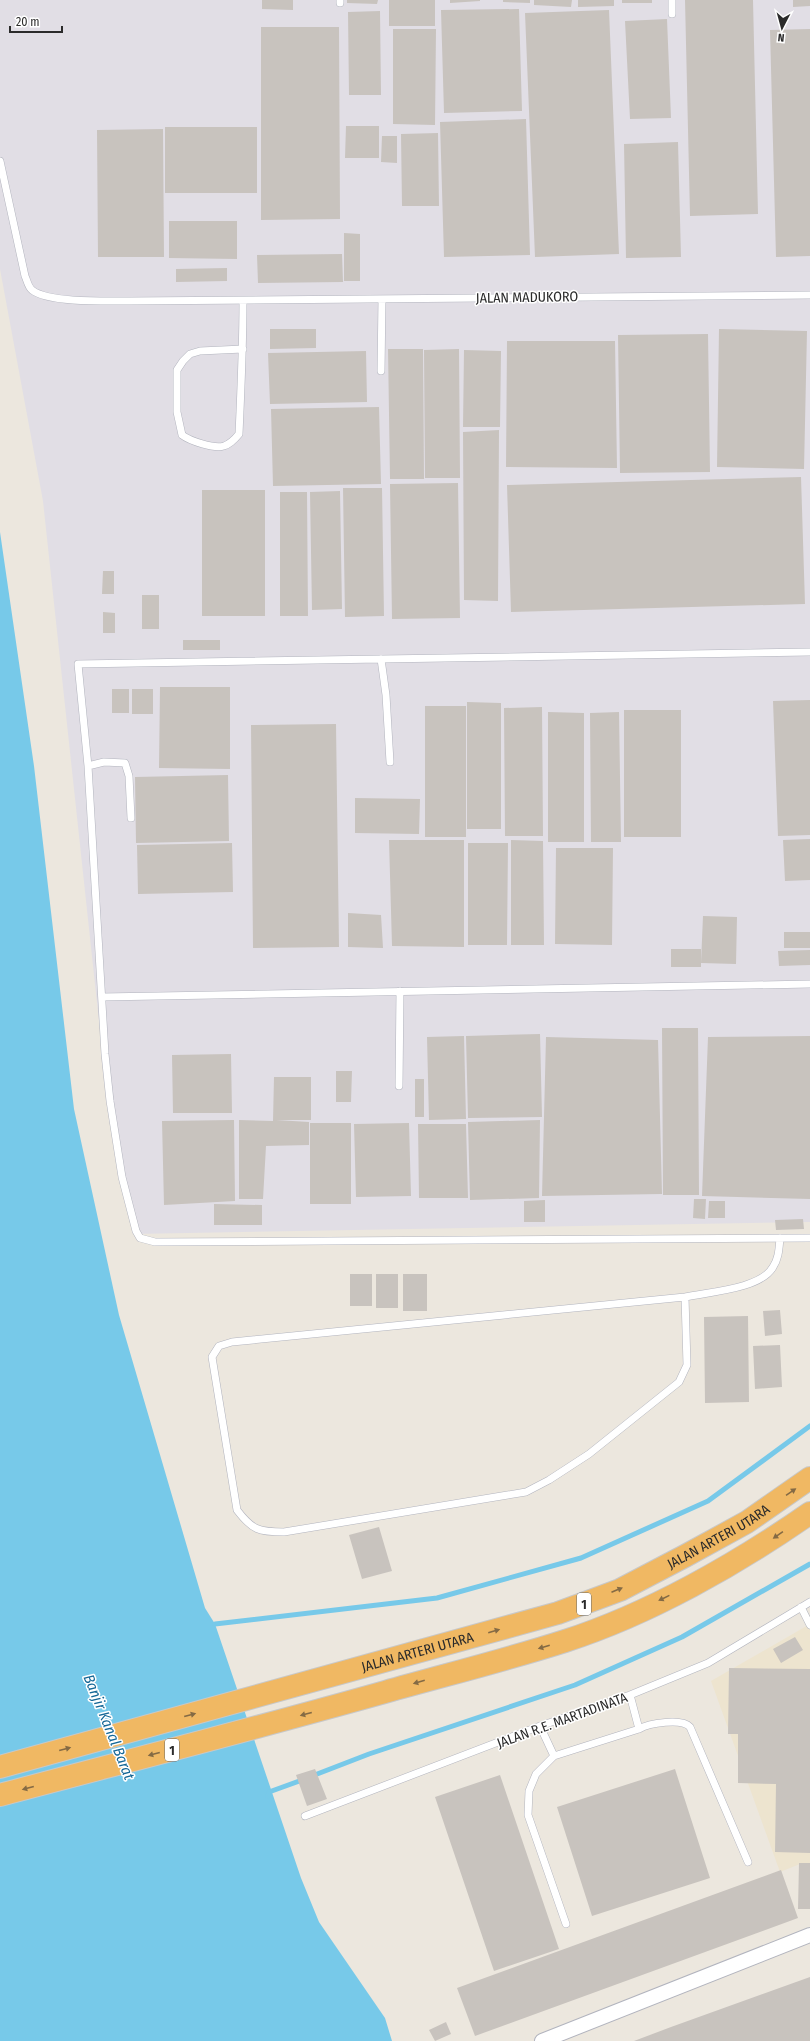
<svg xmlns="http://www.w3.org/2000/svg" width="810" height="2041" font-family="'Fira Sans Condensed',sans-serif">
<style>
.industrial{fill:#e1dee5}
.education{fill:#ede4cf}
.water{fill:#77c9e9}
.lines{fill:none;stroke-linecap:round;stroke-linejoin:round}
.stream{stroke:#77c9e9;stroke-width:5}
.building{fill:#c8c3be}
.service-casing{stroke:#b2b4be;stroke-width:8}
.minor-casing{stroke:#b2b4be;stroke-width:16}
.trunk-casing{stroke:#c8c8c8;stroke-width:24}
.service{stroke:#fff;stroke-width:7}
.minor{stroke:#fff;stroke-width:14}
.trunk{stroke:#f0b863;stroke-width:22}
.oneway{fill:#846a44}
.labels{text-anchor:middle;stroke-width:3;stroke-linejoin:round;paint-order:stroke}
.shield{fill:#fff;stroke:#6b6b6b;stroke-width:1}
.shield-label{font-size:13px;font-weight:bold;fill:#2b2b2b}
.street-label{font-size:14px;fill:#2b2b2b;stroke:#fff}
.water-label{font-size:15px;font-style:italic;fill:#146796;stroke:#fff}
</style>
<rect width="100%" height="100%" fill="#ece7de"/>
<path class="industrial" d="M0 0H810V1222L133 1234 108 1105 43 501 0 269Z"/>
<path class="education" d="M810 1624V1864H800L780 1872 711 1681Z"/>
<path class="water" d="M0 532 34 766 74 1109 119 1315 205 1608 215 1624 301 1878 319 1922 385 2018 392 2041H0Z"/>
<g class="lines">
<path class="stream" d="M215 1624 437 1598 581 1558 708 1501 810 1426
M312 1776 369 1754 575 1685 682 1637 810 1564
M268 1796 269 1792 305 1779"/>
</g>
<path class="building" d="M262 0H293V10L262 9Z
M347 0H378L377 4 347 3Z
M389 0H435V26H389Z
M450 0H480V1L450 3Z
M503 0H530V3L503 2Z
M534 0H572L571 7 534 5Z
M578 0H614V6L578 7Z
M622 0H652V3H622Z
M685 0H753L758 214 690 216Z
M793 0H810V6L793 7Z
M519 9 522 111 444 113 441 10Z
M609 10 619 254 535 257 525 13Z
M380 11 381 95H349L348 12Z
M667 19 671 118 630 119 625 21Z
M261 27H339L340 219 261 220Z
M393 29H436L435 125 393 124Z
M810 29V256L776 257 770 30Z
M526 119 530 255 444 257 440 122Z
M346 126H379V158H345Z
M165 127H257V193H165Z
M163 129 164 257H98L97 130Z
M438 133 439 206H402L401 134Z
M382 136H397V163L381 162Z
M678 142 681 257 626 258 624 144Z
M169 221H237V259L169 258Z
M344 233 360 234V281H344Z
M342 254 343 282 258 283 257 255Z
M227 268V281L176 282V269Z
M270 329H316V348L270 349Z
M719 329 807 331 804 469 717 467Z
M708 334 710 472 620 473 618 335Z
M507 341H615L617 468 506 467Z
M388 349H423L424 479H390Z
M459 349 460 478H425L424 350Z
M464 350 501 351 500 427H463Z
M366 351 367 402 270 404 268 353Z
M379 407 381 484 273 486 271 409Z
M499 430 498 601 464 600 463 432Z
M801 477 805 604 511 612 507 485Z
M458 483 460 618 392 619 390 484Z
M343 488H382L384 616 345 617Z
M202 490H265V616H202Z
M340 491 342 609 312 610 310 492Z
M280 492H307L308 616H280Z
M103 571H114V594H102Z
M142 595H159V629H142Z
M103 612 115 613V633H103Z
M183 640H220V650H183Z
M160 687H230V769L159 768Z
M112 689H129V713H112Z
M132 689H153V714H132Z
M810 700V835L778 836 773 701Z
M467 702 501 703V829H467Z
M425 706H466V837H425Z
M542 707 543 836H505L504 708Z
M624 710H681V837H624Z
M548 712 584 713V842H548Z
M619 712 621 842H591L590 713Z
M336 724 339 947 253 948 251 725Z
M228 775 229 841 136 843 135 777Z
M355 798 420 799 419 834 355 833Z
M810 839V880L785 881 783 840Z
M389 840H464V947L392 946Z
M511 840 543 841 544 945H511Z
M232 843 233 892 138 894 137 845Z
M468 843H508L507 945H468Z
M556 848H613L612 945 555 944Z
M348 913 381 915 383 948 348 947Z
M703 916 737 917 736 964 701 963Z
M784 932H810V948H784Z
M671 949H701V967H671Z
M810 950V965L779 966 778 951Z
M662 1028H698L699 1195H663Z
M540 1034 542 1117 468 1118 466 1036Z
M464 1036 466 1119 429 1120 427 1037Z
M810 1036V1199L702 1196 708 1037Z
M546 1037 658 1040 662 1194 542 1196Z
M231 1054 232 1113H173L172 1055Z
M336 1071H352L351 1102H336Z
M274 1077H311V1120H276L309 1122V1145L266 1146 263 1199H239V1120L273 1121Z
M415 1079H424V1117H415Z
M234 1120 235 1201 164 1205 162 1121Z
M540 1120 539 1198 470 1200 468 1122Z
M310 1123H351V1204H310Z
M409 1123 411 1196 356 1197 354 1124Z
M418 1124H466L468 1198H419Z
M694 1199H706L705 1219 693 1218Z
M545 1200V1222H524V1201Z
M709 1201H725V1218H708Z
M214 1204 262 1205V1225H214Z
M803 1219 804 1229 776 1230 775 1220Z
M350 1274H372V1306H350Z
M376 1274H398V1308H376Z
M403 1274H427V1311H403Z
M780 1310 782 1334 765 1336 763 1311Z
M748 1316 749 1402 705 1403 704 1317Z
M780 1345 782 1387 755 1389 753 1346Z
M379 1527 392 1571 362 1579 349 1535Z
M795 1637 803 1650 781 1663 773 1649Z
M729 1668 810 1669V1853L775 1852 776 1784 738 1783V1734H728Z
M315 1769 327 1799 307 1806 296 1775Z
M675 1769 710 1878 592 1916 557 1807Z
M500 1775 559 1949 494 1971 435 1797Z
M799 1863H810V1909H798Z
M781 1870 798 1918 475 2036 457 1988Z
M810 1977V2041H634L671 2027Z
M446 2022 451 2034 435 2041 429 2030Z"/>
<g class="lines">
<defs>
<path id="service" d="M340 0V3
M672 0V14
M0 161 25 276C27 280 28 287 32 290 48 303 108 301 130 301L810 295
M243 349 200 351 190 354 183 361 177 370V412L182 435C190 441 214 449 224 446 230 444 235 439 239 434 241 390 243 345 243 301
M381 371 382 299
M810 652 78 664 88 766 105 1054 110 1101 122 1177 136 1231 140 1238 155 1242 810 1238
M381 659 386 695 390 762
M88 766 104 762 125 763 129 776 131 818
M102 997 810 984
M399 1086 400 991
M685 1297 687 1365 679 1382 589 1454 549 1480 526 1492 284 1532C259 1532 252 1530 237 1510L212 1357 219 1346 232 1342 685 1297C708 1292 761 1289 773 1267 779 1258 779 1248 780 1238
M801 1607 810 1625
M630 1695 639 1729C649 1723 682 1718 690 1727L748 1862
M540 1726 554 1756 639 1729
M554 1756 536 1774 529 1791 528 1815 566 1924
M305 1816 540 1726 630 1695 708 1663 810 1602"/>
<path id="minor" d="M542 2041 810 1935"/>
<g id="trunk">
<path id="s1" d="M0 1767 558 1613 620 1590 685 1556 747 1522 810 1478"/>
<path d="M0 1795C128 1761 257 1728 385 1692 445 1675 506 1660 565 1641 649 1614 737 1564 810 1513"/>
</g>
</defs>
<use href="#service" class="service-casing"/>
<use href="#minor" class="minor-casing"/>
<use href="#trunk" class="trunk-casing"/>
<use href="#service" class="service"/>
<use href="#minor" class="minor"/>
<use href="#trunk" class="trunk"/>
</g>
<defs><path id="oneway-solid" d="M-6-.8H1V-3.2L6.5 0L1 3.2V.8H-6Z"/></defs>
<g class="oneway">
<use href="#oneway-solid" transform="translate(791 1492) rotate(-34)"/>
<use href="#oneway-solid" transform="translate(778 1535) rotate(145)"/>
<use href="#oneway-solid" transform="translate(617 1590) rotate(-23)"/>
<use href="#oneway-solid" transform="translate(664 1598) rotate(154)"/>
<use href="#oneway-solid" transform="translate(494 1631) rotate(-16)"/>
<use href="#oneway-solid" transform="translate(544 1647) rotate(164)"/>
<use href="#oneway-solid" transform="translate(419 1682) rotate(164)"/>
<use href="#oneway-solid" transform="translate(306 1714) rotate(165)"/>
<use href="#oneway-solid" transform="translate(190 1715) rotate(-15)"/>
<use href="#oneway-solid" transform="translate(65 1749) rotate(-15)"/>
<use href="#oneway-solid" transform="translate(154 1754) rotate(165)"/>
<use href="#oneway-solid" transform="translate(28 1788) rotate(165)"/>
</g>
<g class="labels">
<g class="shield">
<rect x="577" y="1593" width="14" height="22" rx="3"/>
<rect x="165" y="1739" width="14" height="22" rx="3"/>
</g>
<g class="shield-label">
<text x="584" y="1609">1</text>
<text x="172" y="1755">1</text>
</g>
<g class="street-label">
<text transform="translate(527 297) rotate(-1)" y="5">JALAN MADUKORO</text>
<text dy="5" stroke="none"><textPath href="#s1" startOffset="757">JALAN ARTERI UTARA</textPath></text>
<text dy="5" stroke="none"><textPath href="#s1" startOffset="433">JALAN ARTERI UTARA</textPath></text>
<text transform="translate(562 1720) rotate(-20)" y="5">JALAN R.E. MARTADINATA</text>
</g>
<g class="water-label">
<text transform="translate(109 1727) rotate(68)" y="5">Banjir Kanal Barat</text>
</g>
</g>
<g transform="translate(782 28) rotate(186)" stroke="#ffffff" stroke-width="3" paint-order="stroke">
<path d="M0-3L7 15L0 10L-7 15Z" fill="#2b2b2b"/>
<text y="-6" font-size="11" font-weight="bold" text-anchor="middle" fill="#2b2b2b">N</text>
</g>
<path d="M10 26v6h52v-6" fill="none" stroke="#2b2b2b" stroke-width="2"/>
<text x="16" y="26" font-size="12" fill="#2b2b2b" stroke="#ffffff" stroke-width="3" paint-order="stroke">20 m</text>
</svg>
